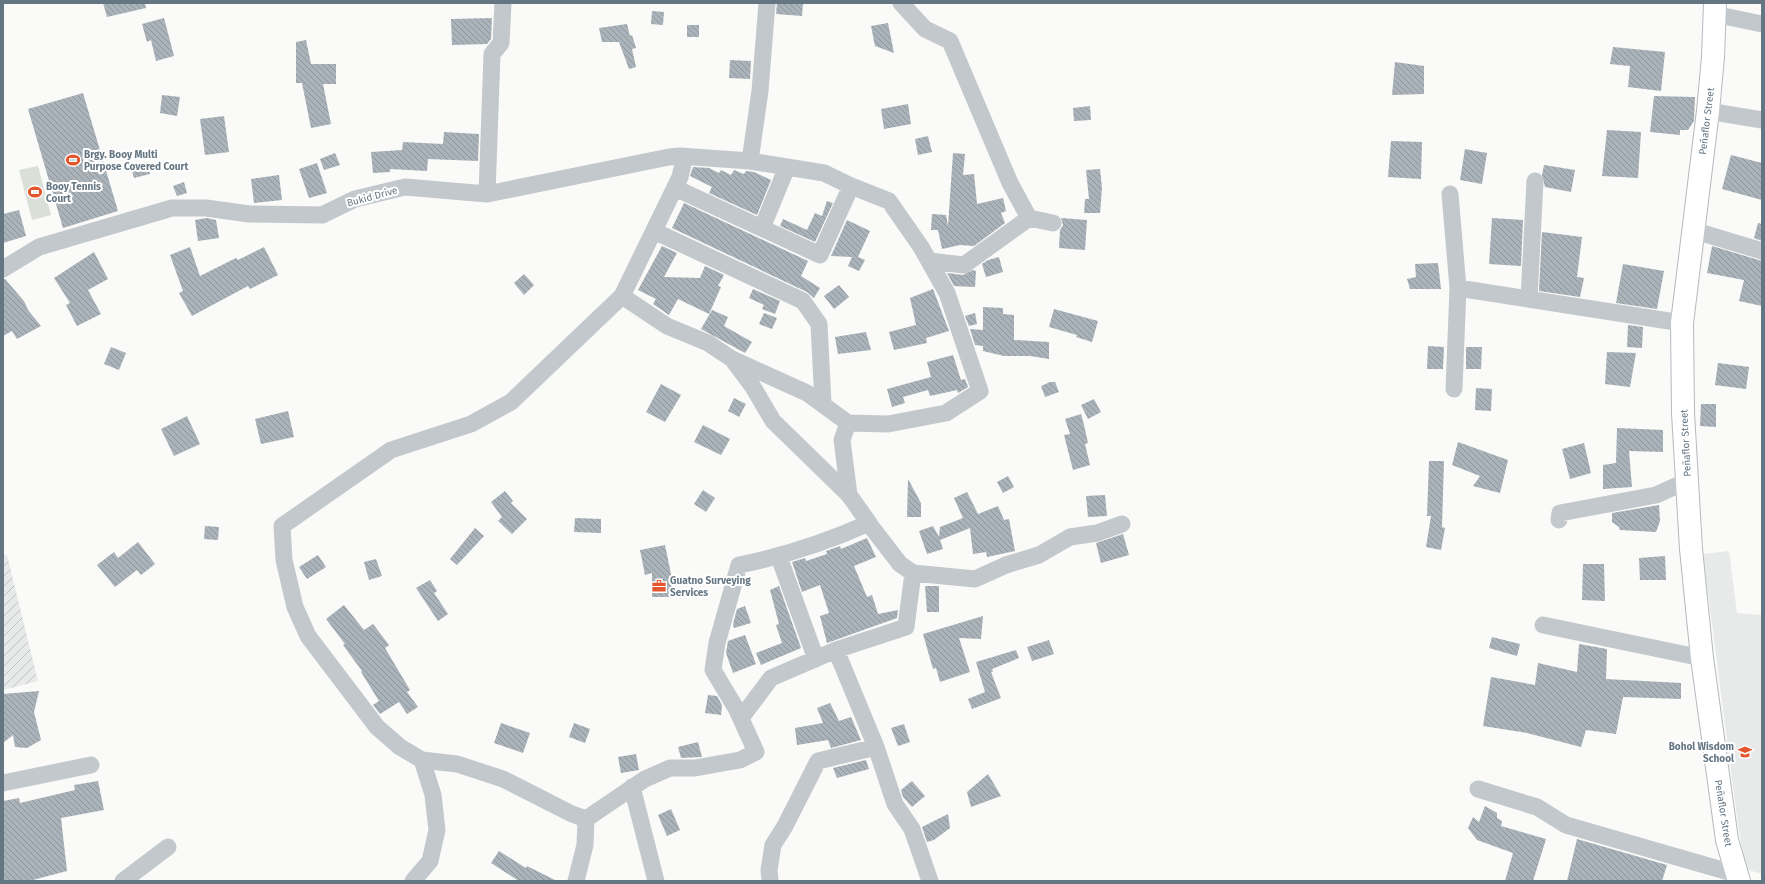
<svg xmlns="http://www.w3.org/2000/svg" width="1765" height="884" font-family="'Fira Sans',sans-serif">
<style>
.built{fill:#e8e9e9}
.industrial{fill:url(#industrial-furrows)}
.green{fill:#dadfd7}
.building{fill:url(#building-back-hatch)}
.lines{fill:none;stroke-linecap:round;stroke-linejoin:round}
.secondary-casing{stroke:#b3babf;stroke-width:24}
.street{stroke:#c3c8cc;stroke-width:17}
.secondary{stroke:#fff;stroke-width:22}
.labels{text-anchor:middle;stroke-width:4;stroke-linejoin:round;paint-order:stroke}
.street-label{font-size:10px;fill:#657683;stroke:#fff}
.poi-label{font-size:10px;font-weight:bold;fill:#657683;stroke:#fff;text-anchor:start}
</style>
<defs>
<pattern id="industrial-furrows" width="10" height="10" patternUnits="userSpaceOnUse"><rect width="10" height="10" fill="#e8e9e9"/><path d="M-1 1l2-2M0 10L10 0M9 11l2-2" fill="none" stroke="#c0c1c2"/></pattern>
<pattern id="building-back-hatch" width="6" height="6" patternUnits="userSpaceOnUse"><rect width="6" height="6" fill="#aab3b9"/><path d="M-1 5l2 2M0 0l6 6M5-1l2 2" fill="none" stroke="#8e969c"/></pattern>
</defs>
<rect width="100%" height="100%" fill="#fafaf8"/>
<path class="built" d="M1729 551 1737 613 1762 615V874L1746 869 1738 825 1703 554Z"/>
<path class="industrial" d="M7 555 38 681 3 690V556Z"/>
<path class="green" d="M38 166 51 215 32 220 19 170Z"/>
<path class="building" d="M103 3H145L146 8 107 17Z
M777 3H803L802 16 776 14Z
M652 11 664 12 663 25 651 24Z
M164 18 174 56 156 61 151 40 147 42 142 24Z
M492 18 491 39 487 44 452 45 451 19Z
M888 23 894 53 875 46 871 26Z
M627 24 630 36 632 35 636 48 632 49 636 67 629 69 619 42H602L599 28Z
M687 25H699V37H687Z
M306 40 311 64H336V84H323L331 124 311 128 302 83H296V42Z
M1613 47 1665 52 1661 91 1628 87 1630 66 1610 64Z
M730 60 751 61 750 79 729 78Z
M1395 62 1424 66V94L1392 95Z
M83 93 118 211 63 228 28 109Z
M162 95 180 97 177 116 160 113Z
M1654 96 1695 97 1694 121 1688 130H1680V135L1650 132Z
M908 104 911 124 884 129 881 109Z
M1090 106 1091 120 1074 121 1073 108Z
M224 116 229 152 205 155 200 119Z
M1607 130 1641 132 1638 178 1602 176Z
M444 132 479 134 478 161 428 159 427 171 390 169V172L373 173 371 152 402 150 403 142 443 144Z
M928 136 932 152 918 155 915 139Z
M1391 141 1422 142 1421 179 1388 177Z
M1465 149 1487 153 1482 184 1460 180Z
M335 153 340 165 324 170 320 159Z
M953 153 965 154 963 175 974 174 977 204 1003 198 1006 211 1001 213 1005 223 974 246 960 245 942 249 938 230H931L932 214 946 215 948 226Z
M1731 155 1762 163V200L1722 189Z
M147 162 150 174 134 178 131 167Z
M317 163 327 193 309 198 299 169Z
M1544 165 1575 170 1571 192 1545 187 1542 175Z
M693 167 709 168 719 173 721 170 731 175 734 170 744 174 746 171 754 172 771 180 757 215 709 193 712 187 690 176Z
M1100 169 1102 188 1100 213H1084L1085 199H1089L1086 170Z
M279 175 282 200 254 203 251 179Z
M184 182 187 193 177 196 173 186Z
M827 201 833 203 815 242 780 226 783 219 807 230 815 213 822 216Z
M684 203 808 261 801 276 820 288 814 298 807 292 672 228Z
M19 210 26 236 3 243V214Z
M207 218 216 220 219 238 198 241 195 220Z
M1061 218 1087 220 1085 250 1059 248 1060 230 1063 225Z
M1492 218 1523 220 1521 266 1489 264Z
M847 220 870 231 858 257 865 260 859 271 848 266 852 257 831 256Z
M1758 223 1762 224V241L1754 238Z
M1542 232 1582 237 1577 277 1584 278 1580 297 1539 291Z
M662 246 677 253 664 277 700 278 705 266 724 275 718 286 721 287 709 314 678 299 669 315 653 304 656 299 638 290Z
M1712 246 1762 261V306L1739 301 1744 280 1707 273Z
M190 247 200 276 236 258 238 260 264 247 278 275 250 289 248 286 192 316 179 293 183 291 170 255Z
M94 252 108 279 88 290 101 314 77 326 66 305 70 303 54 278Z
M999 257 1003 272 986 277 982 264 988 260Z
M1438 263 1441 289H1410L1407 279 1416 277 1415 264Z
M1623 264 1664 271 1657 309 1616 303Z
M973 270 976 271 975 287 954 286 947 273 963 275Z
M524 274 534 285 524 295 514 283Z
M3 279H5L24 301 28 310 41 326 17 339 12 331 3 336Z
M839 285 849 297 834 309 824 296Z
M753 289 780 301 775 314 762 309 764 305 749 298Z
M933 289 949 331 926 338 927 343 894 350 889 332 916 325 910 298Z
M983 307 1003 308V314L1014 315V340L1049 342V359L1030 356H1004L983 351V346L975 345 970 329 983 330Z
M1054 309 1098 321 1092 342 1076 337 1077 335 1049 327Z
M712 310 728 317 724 326 752 342 745 353 701 329Z
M764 313 777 318 772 329 759 324Z
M975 313 977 324 969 326 965 316Z
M1628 325 1643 327 1642 348 1627 347Z
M866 332 871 350 838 354 835 337Z
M1428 346 1444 347 1443 369H1427Z
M111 347 126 353 119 370 104 364Z
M1466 347H1482L1481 369H1466Z
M1607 352 1636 353 1630 387 1605 384Z
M953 355 961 380 965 379 968 387 958 393 957 390 930 396 928 390 903 397 905 403 892 407 887 389 931 377 927 362Z
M1718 363 1749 367 1746 389 1715 385Z
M1050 382H1055L1059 392 1045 397 1041 386Z
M661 384 681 395 665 422 646 412Z
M1476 388 1492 389 1491 411 1475 410Z
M734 398 746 404 739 417 728 411Z
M1094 399 1101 412 1088 419 1081 405Z
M1701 404H1716V427L1700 426Z
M288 411 294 437 261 444 255 419Z
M1081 414 1084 425 1088 443 1085 444 1090 465 1073 470 1064 435 1070 434 1065 419Z
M187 416 200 444 174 456 161 429Z
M703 425 730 439 721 455 694 442Z
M1617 428 1663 430V452L1629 451 1632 487 1603 489V465L1616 463Z
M1458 442 1508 460 1500 493 1473 486 1480 476 1452 465Z
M1584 443 1591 473 1570 479 1562 449Z
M1429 461H1444L1442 527 1445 528 1441 550 1426 547 1431 516H1427Z
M1008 476 1014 487 1003 493 997 482Z
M908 479 921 503V517H907Z
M703 490 715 498 706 512 694 504Z
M505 491 513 501 511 503 527 519 512 534 498 521 502 517 491 502Z
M967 492 978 514 998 506 1004 520 1009 519 1015 551 987 557 986 552 973 554 970 528 940 540 943 549 927 554 919 531 933 526 939 537 940 527 963 518 954 498Z
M1105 495 1107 516 1088 517 1086 496Z
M1659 505 1660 521 1656 532 1620 530 1619 527 1612 522V513Z
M575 518 601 519V533L574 532Z
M205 526 219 527 218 540 204 539Z
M475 528 484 536 457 565 450 559Z
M1123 534 1129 555 1101 563 1096 543Z
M867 538 876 557 854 566 867 597 872 595 878 614 898 610 897 618 827 643 820 616 829 613 820 585 802 592 792 562 805 558 806 561 827 554 826 551 840 546 841 549Z
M138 542 155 564 141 575 137 570 115 587 97 565 114 552 118 558Z
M665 545 672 579V597H652V573L645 575 640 550Z
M318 555 326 567 307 579 299 567Z
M1665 556 1666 580H1640L1639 558Z
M376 559 382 576 369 580 364 562Z
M1583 564H1604L1605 601 1582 600Z
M430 580 437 591 434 593 448 614 438 621 416 588Z
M779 586 801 648 761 665 756 653 782 643 776 625 779 624 770 590Z
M925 586H939V612H927Z
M344 605 364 630 373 624 389 645 385 648 410 690 407 692 418 707 407 714 399 702 380 714 373 705 379 701 361 672 362 671 343 645 345 644 326 619Z
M745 606 751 623 734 628 733 624 737 609Z
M983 616 981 639 959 638 970 672 940 682 936 668 933 669 923 634Z
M745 635 756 664 733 673 726 653 728 641Z
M1492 637 1520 644 1517 656 1489 648Z
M1049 640 1054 654 1032 661 1027 647Z
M1579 644 1607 649 1606 679 1681 683V699L1623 697 1616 734 1586 730 1581 747 1527 733 1483 726 1491 677 1535 685 1538 663 1577 672Z
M1016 650 1019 658 992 669 993 672H991L1001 698 972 709 968 699 985 692 976 662Z
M39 691 34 712 41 740 27 748 15 747 13 735 3 743V694Z
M708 695 717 696 722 705 721 715 705 713Z
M830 703 839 721 851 717 861 740 831 748 828 740 797 745 795 728 823 723 817 708Z
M501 723 530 733 523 753 494 743Z
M574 723 590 729 585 743 569 737Z
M904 724 910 742 898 746 891 728Z
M698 742 702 757 681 758 678 747Z
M636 754 639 770 621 773 618 757Z
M866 760 869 769 837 778 833 768Z
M988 774 1001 796 971 807 967 792Z
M98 781 104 810 61 818 67 871 29 881H3V801L19 798 20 803 75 790 74 785Z
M912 781 925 796 912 807 903 797 901 790Z
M1485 806 1497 813V818L1502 821 1501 826 1546 839 1533 881H1505L1513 853 1477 840 1468 828 1473 817 1479 822Z
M671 809 680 830 667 836 658 815Z
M948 814 950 828 934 840 927 842 922 827Z
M1577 839 1667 865 1662 881H1567Z
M499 851 526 868 527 866 557 881H519L491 863Z"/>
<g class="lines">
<defs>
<path id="secondary" d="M1715 3 1713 57 1708 111 1682 323 1683 413 1691 549 1702 658 1727 840 1739 881"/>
</defs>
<use href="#secondary" class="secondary-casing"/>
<path class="street" d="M901 3 925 29 950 41 1010 183 1029 218 1053 223
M1714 14 1762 24
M1708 111 1762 120
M750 161 760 91 767 3
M675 188 820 255 851 186
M487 194 492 54 501 43 503 3
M1450 194 1458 288 1454 389
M762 228 787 167
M1692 230 1762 251
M654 231 803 301 819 324 823 404
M929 261 964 265 1029 218
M3 269 39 247 172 208H206L249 214 322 215 355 199 405 187 487 194 669 157 680 156 750 161 824 173 851 186 889 201 921 247 947 293 980 391 946 413 888 424 848 423 807 393 732 359
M1458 288 1682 323
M1529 299 1535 181
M848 423 842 440 849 495
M866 520 900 564 913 573 975 579 1006 565 1039 555 1070 537 1097 533 1122 524
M1559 520 1560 513 1656 495 1687 481
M779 557 816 659
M1543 625 1702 658
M836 650 906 627 913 573
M741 718 771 678 836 650 876 747 895 804 912 829 930 881
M3 783 91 765
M632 787 656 881
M1478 789 1537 807 1566 825 1736 874
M586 819 645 779 670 768H695L740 760 756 752 737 710 713 670 717 643 739 565C784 556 827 542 869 523L849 495 773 421 753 387 732 359 708 343 667 326 622 296
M123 881 168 847
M413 881 430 861 437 830 433 795 422 760
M576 881 585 845 586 819 572 814 503 779 457 764 422 760 400 747 377 727 308 636 295 607 284 560 282 526 391 450 471 424 511 402 622 296 680 177 683 164 680 156
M770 881 769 870 773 845 785 826 818 761 876 747"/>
<use href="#secondary" class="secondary"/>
</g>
<defs>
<symbol id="stadium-bare" viewBox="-9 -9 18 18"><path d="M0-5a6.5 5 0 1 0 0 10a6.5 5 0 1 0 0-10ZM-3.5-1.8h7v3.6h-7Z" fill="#e4572e" stroke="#fff" stroke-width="2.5" paint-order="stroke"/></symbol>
<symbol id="office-bare" viewBox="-9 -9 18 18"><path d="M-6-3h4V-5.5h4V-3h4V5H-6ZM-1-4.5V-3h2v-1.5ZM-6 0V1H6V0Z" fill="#e4572e" stroke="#fff" stroke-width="2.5" paint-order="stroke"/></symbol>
<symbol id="school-bare" viewBox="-9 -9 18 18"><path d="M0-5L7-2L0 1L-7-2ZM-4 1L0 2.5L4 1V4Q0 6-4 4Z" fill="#e4572e" stroke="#fff" stroke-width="2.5" paint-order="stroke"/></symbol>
</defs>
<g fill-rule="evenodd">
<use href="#stadium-bare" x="63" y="150" width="20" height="20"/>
<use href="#stadium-bare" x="25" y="182" width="20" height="20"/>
<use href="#office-bare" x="649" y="576" width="20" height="20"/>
<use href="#school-bare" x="1735" y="742" width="20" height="20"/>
</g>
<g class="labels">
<g class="street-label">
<text transform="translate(1706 121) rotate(-83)" y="4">Peñaflor Street</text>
<text transform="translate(372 196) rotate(-15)" y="4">Bukid Drive</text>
<text transform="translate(1685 443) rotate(-93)" y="4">Peñaflor Street</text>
<text transform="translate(1724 813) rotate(81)" y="4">Peñaflor Street</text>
</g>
<g class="poi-label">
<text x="84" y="158">Brgy. Booy Multi<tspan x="84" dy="12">Purpose Covered Court</tspan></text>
<text x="46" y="190">Booy Tennis<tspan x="46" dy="12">Court</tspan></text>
<text x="670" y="584">Guatno Surveying<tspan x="670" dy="12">Services</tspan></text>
<text x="1734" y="750" text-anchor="end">Bohol Wisdom<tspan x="1734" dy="12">School</tspan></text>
</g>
</g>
<rect width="1765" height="884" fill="none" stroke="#657683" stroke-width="8"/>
</svg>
